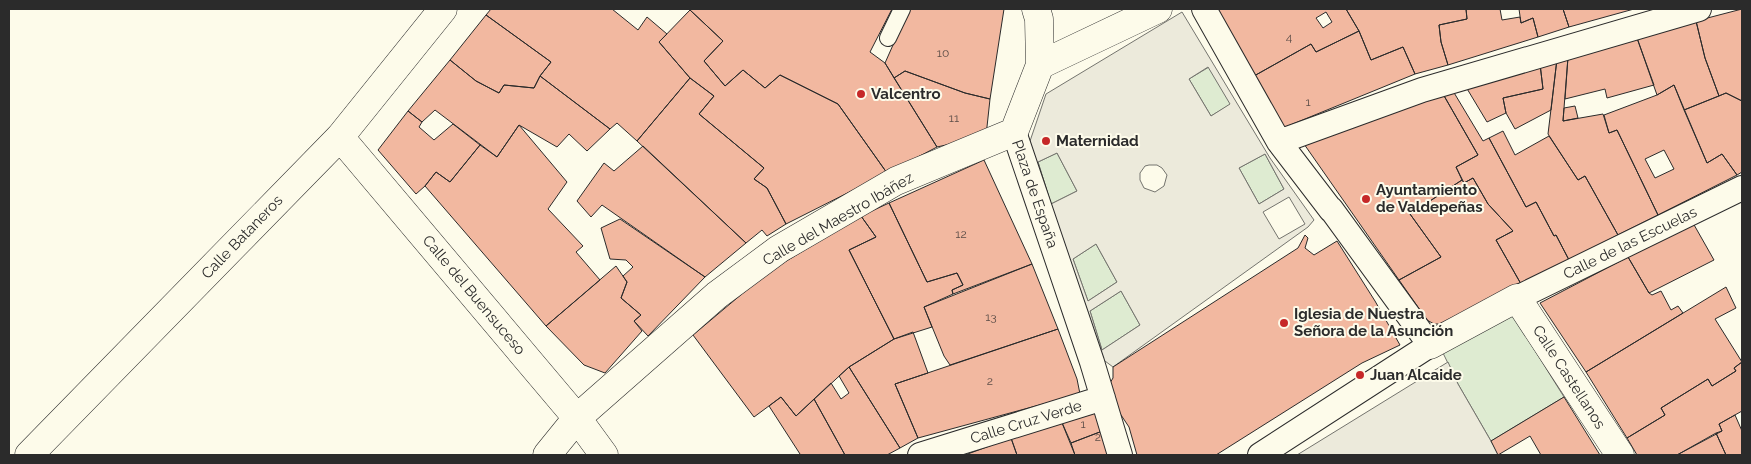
<svg xmlns="http://www.w3.org/2000/svg" width="1751" height="464" font-family="Raleway,sans-serif">
<style>
.green{fill:#deebd1;stroke:#74746e}
.parking{fill:#eceadb;stroke:#74746e;fill-rule:evenodd}
.building{fill:#f2b8a0;stroke:#2b2b2b;fill-rule:evenodd}
.lines{fill:none;stroke-linecap:round;stroke-linejoin:round}
.service-casing{stroke:#2b2b2b;stroke-width:18}
.pedestrian-casing{stroke:#2b2b2b;stroke-width:26}
.minor-casing{stroke:#2b2b2b;stroke-width:29}
.service{stroke:#fdfbea;stroke-width:16}
.pedestrian{stroke:#fdfbea;stroke-width:24}
.minor{stroke:#fdfbea;stroke-width:28}
.poi-dot{fill:#c62828;stroke:#fdfbea;stroke-width:2}
.labels{text-anchor:middle;stroke-width:4;stroke-linejoin:round;paint-order:stroke}
.number-label{font-size:12px;fill:#5d4e48}
.poi-label{font-size:15px;font-weight:bold;fill:#2b2b2b;stroke:#fdfbea;text-anchor:start}
.street-label{font-size:15px;fill:#2b2b2b;stroke:#fdfbea}
</style>
<rect width="100%" height="100%" fill="#fdfbea"/>
<path class="green" d="M1209 67 1231 104 1211 116 1189 79Z
M1057 153 1077 191 1051 204 1038 162Z
M1265 154 1284 189 1259 204 1239 168Z
M1096 244 1117 282 1088 301 1073 259Z
M1121 291 1140 325 1102 350 1090 311Z
M1512 314 1564 397 1491 441 1458 384 1443 353Z"/>
<path class="parking" d="M1182 12 1270 158 1314 220 1308 227 1113 367 1101 358 1028 147 1046 94ZM1208 67 1230 104 1211 116 1189 79ZM1057 153 1077 191 1051 204 1038 162ZM1265 154 1284 189 1259 204 1239 168ZM1149 165H1157L1162 168 1167 175 1164 186 1155 192 1144 188 1140 180V173L1145 166ZM1289 197 1305 224 1279 239 1263 212ZM1096 244 1117 282 1088 301 1073 259ZM1121 291 1140 325 1102 350 1090 311Z
M1448 362 1458 384 1499 455H1297Z"/>
<path class="building" d="M491 9H612L638 30 647 17 667 34 659 42 690 78 637 141 617 123 610 129 540 76 551 62 486 15Z
M692 9H892L870 52 885 63 937 147 887 173 838 104 780 75 765 88 743 70 725 86 704 61 723 41 690 10Z
M909 9H1004L990 99 965 93 905 71 894 78 885 63Z
M1217 9H1346L1359 31 1316 52 1311 44 1254 76ZM1326 12 1332 22 1323 28 1316 18Z
M1346 9H1466L1467 19 1439 25 1441 42 1448 65 1415 74 1403 47 1371 60 1359 31Z
M1466 9H1500L1502 20 1520 17 1521 23 1533 18 1538 37 1448 65 1441 42 1439 25 1467 19Z
M1519 9H1563L1569 27 1538 37 1533 18 1521 23Z
M1563 9H1634L1569 27Z
M1742 9V101L1726 93 1719 96 1705 58 1696 21Z
M690 10 723 41 704 61 725 86 743 70 765 88 780 75 838 104 887 173 786 224 767 188 754 179 764 168 699 114 714 96 690 78 659 42Z
M486 15 551 62 540 76 534 88 504 85 499 93 476 81 450 60Z
M1696 21 1705 58 1719 96 1684 110 1674 85 1657 95 1637 38Z
M1359 31 1371 60 1403 47 1415 74 1283 128 1254 76 1311 44 1316 52Z
M1637 38 1654 85 1607 98 1605 89 1565 99 1568 57Z
M1568 57 1563 121 1603 114 1609 133 1617 130 1658 215 1618 235 1585 176 1578 180 1548 134 1557 59Z
M1557 59 1551 110 1515 129 1506 113 1503 98 1543 89 1540 64Z
M450 60 476 81 499 93 504 85 534 88 540 76 610 129 587 151 569 134 557 147 519 125 497 157 435 110 422 122 408 111Z
M1540 64 1543 89 1503 98 1506 113 1487 122 1466 87Z
M905 71 965 93 990 99 986 136 937 147 894 78Z
M690 78 714 96 699 114 764 168 754 179 767 188 786 224 767 236 762 230 746 243 637 141Z
M1674 85 1707 163 1722 154 1737 175 1658 215 1617 130 1609 133 1604 115 1657 95ZM1664 150 1674 169 1655 178 1645 159Z
M1453 91 1483 141 1489 138 1526 207 1536 202 1554 236 1556 235 1569 260 1521 284 1496 240 1513 231 1488 204 1473 178 1464 183 1456 167 1478 155 1443 94Z
M1726 93 1742 101V172L1737 175 1722 154 1707 163 1684 110Z
M1443 94 1478 155 1456 167 1462 180 1410 214 1441 257 1399 280 1304 144Z
M1575 106 1578 118 1563 121 1564 108Z
M408 111 422 122 419 127 434 140 453 124 480 145 450 182 436 172 425 186 416 194 378 150Z
M519 125 567 182 548 209 583 246 576 252 600 280 546 326 425 186 436 172 450 182 480 145 497 157Z
M1503 131 1515 155 1549 136 1578 180 1585 176 1618 235 1569 260 1556 235 1554 236 1536 202 1526 207 1489 138Z
M643 146 746 243 705 277 602 205 591 217 577 201 604 163 614 171Z
M984 160 1032 264 953 294 952 290 963 285 957 273 927 282 889 203Z
M1473 178 1488 204 1513 231 1496 240 1521 284 1439 324H1434L1427 320 1399 280 1441 257 1410 214 1462 180 1464 183Z
M889 203 927 282 957 273 963 285 952 290 953 294 924 307 932 327 894 339 849 250 876 237 861 216Z
M861 216 876 237 849 250 894 339 849 367 796 416 781 397 754 417 693 335 768 272Z
M620 219 705 277 648 336 634 321 641 315 621 298 627 282 623 276 633 267 626 260 610 259 601 228Z
M1693 223 1714 260 1649 293 1628 257Z
M1305 235 1308 238 1305 248 1314 255 1337 241 1375 301 1400 345 1362 363 1216 455H1137L1129 427 1105 391 1113 378V367L1298 248Z
M1628 257 1649 293 1652 295 1661 291 1671 310 1678 306 1683 313 1586 372 1540 303Z
M1032 264 1058 329 950 365 944 356 924 307Z
M616 266 627 282 621 298 641 315 634 321 642 331 605 373 584 365 546 326Z
M1726 287 1736 308 1715 319 1742 362 1734 368 1736 371 1712 386 1708 379 1661 408 1665 415 1627 438 1586 372Z
M1058 329 1077 379 1080 394 918 438 895 384Z
M913 332 928 373 895 384 918 438 900 448 849 367 894 339Z
M1742 362V411L1719 424 1722 431 1677 455H1637L1627 438 1665 415 1661 408 1708 379 1712 386 1736 371 1734 368Z
M849 367 900 448 887 455H845L814 399 831 383 841 399 849 393 839 376Z
M781 397 796 416 814 399 845 455H798L800 454 769 406Z
M1564 397 1600 455H1541L1530 436 1498 455 1491 441Z
M1098 410 1105 430 1071 443 1060 418Z
M1735 415 1742 431V455H1726L1716 433 1722 431 1719 424Z
M1060 418 1075 455H1017L1011 438Z
M1105 430 1113 455H1075L1071 443Z
M1716 433 1726 455H1677Z
M1011 438 1017 455H965Z"/>
<g class="lines">
<defs>
<path id="service" d="M888 38 902 9"/>
<path id="pedestrian" d="M1204 9 1279 142 1331 210V209L1430 345 1260 455
M1014 132 1092 362 1120 455
M1279 142 1422 90 1699 9
M1517 298 1742 188
M920 455 1103 398"/>
<path id="minor" d="M1036 9 1039 19 1040 65
M340 137 577 418 604 455
M1430 345 1517 298 1620 455
M29 455 340 137 443 9
M547 455 577 418 717 295 779 249 896 181 1014 132 1040 65 1158 9"/>
</defs>
<use href="#service" class="service-casing"/>
<use href="#pedestrian" class="pedestrian-casing"/>
<use href="#minor" class="minor-casing"/>
<use href="#service" class="service"/>
<use href="#pedestrian" class="pedestrian"/>
<use href="#minor" class="minor"/>
</g>
<g class="poi-dot">
<circle cx="861" cy="94" r="5"/>
<circle cx="1046" cy="141" r="5"/>
<circle cx="1366" cy="199" r="5"/>
<circle cx="1284" cy="323" r="5"/>
<circle cx="1360" cy="375" r="5"/>
</g>
<g class="labels">
<g class="number-label">
<text x="1289" y="41">4</text>
<text x="943" y="57">10</text>
<text x="1308" y="106">1</text>
<text x="954" y="122">11</text>
<text x="961" y="238">12</text>
<text x="991" y="321">13</text>
<text x="990" y="385">2</text>
<text x="1083" y="428">1</text>
<text x="1098" y="441">2</text>
</g>
<g class="poi-label">
<text x="871" y="99">Valcentro</text>
<text x="1056" y="146">Maternidad</text>
<text x="1376" y="195">Ayuntamiento<tspan x="1376" dy="17">de Valdepeñas</tspan></text>
<text x="1294" y="319">Iglesia de Nuestra<tspan x="1294" dy="17">Señora de la Asunción</tspan></text>
<text x="1370" y="380">Juan Alcaide</text>
</g>
<g class="street-label">
<text transform="translate(1035 194) rotate(71)" y="5">Plaza de España</text>
<text transform="translate(838 219) rotate(-30)" y="5">Calle del Maestro Ibáñez</text>
<text transform="translate(242 237) rotate(-46)" y="5">Calle Bataneros</text>
<text transform="translate(1630 243) rotate(-26)" y="5">Calle de las Escuelas</text>
<text transform="translate(474 295) rotate(50)" y="5">Calle del Buensuceso</text>
<text transform="translate(1569 377) rotate(57)" y="5">Calle Castellanos</text>
<text transform="translate(1026 422) rotate(-17)" y="5">Calle Cruz Verde</text>
</g>
</g>
<rect width="1751" height="464" fill="none" stroke="#2b2b2b" stroke-width="20"/>
</svg>
